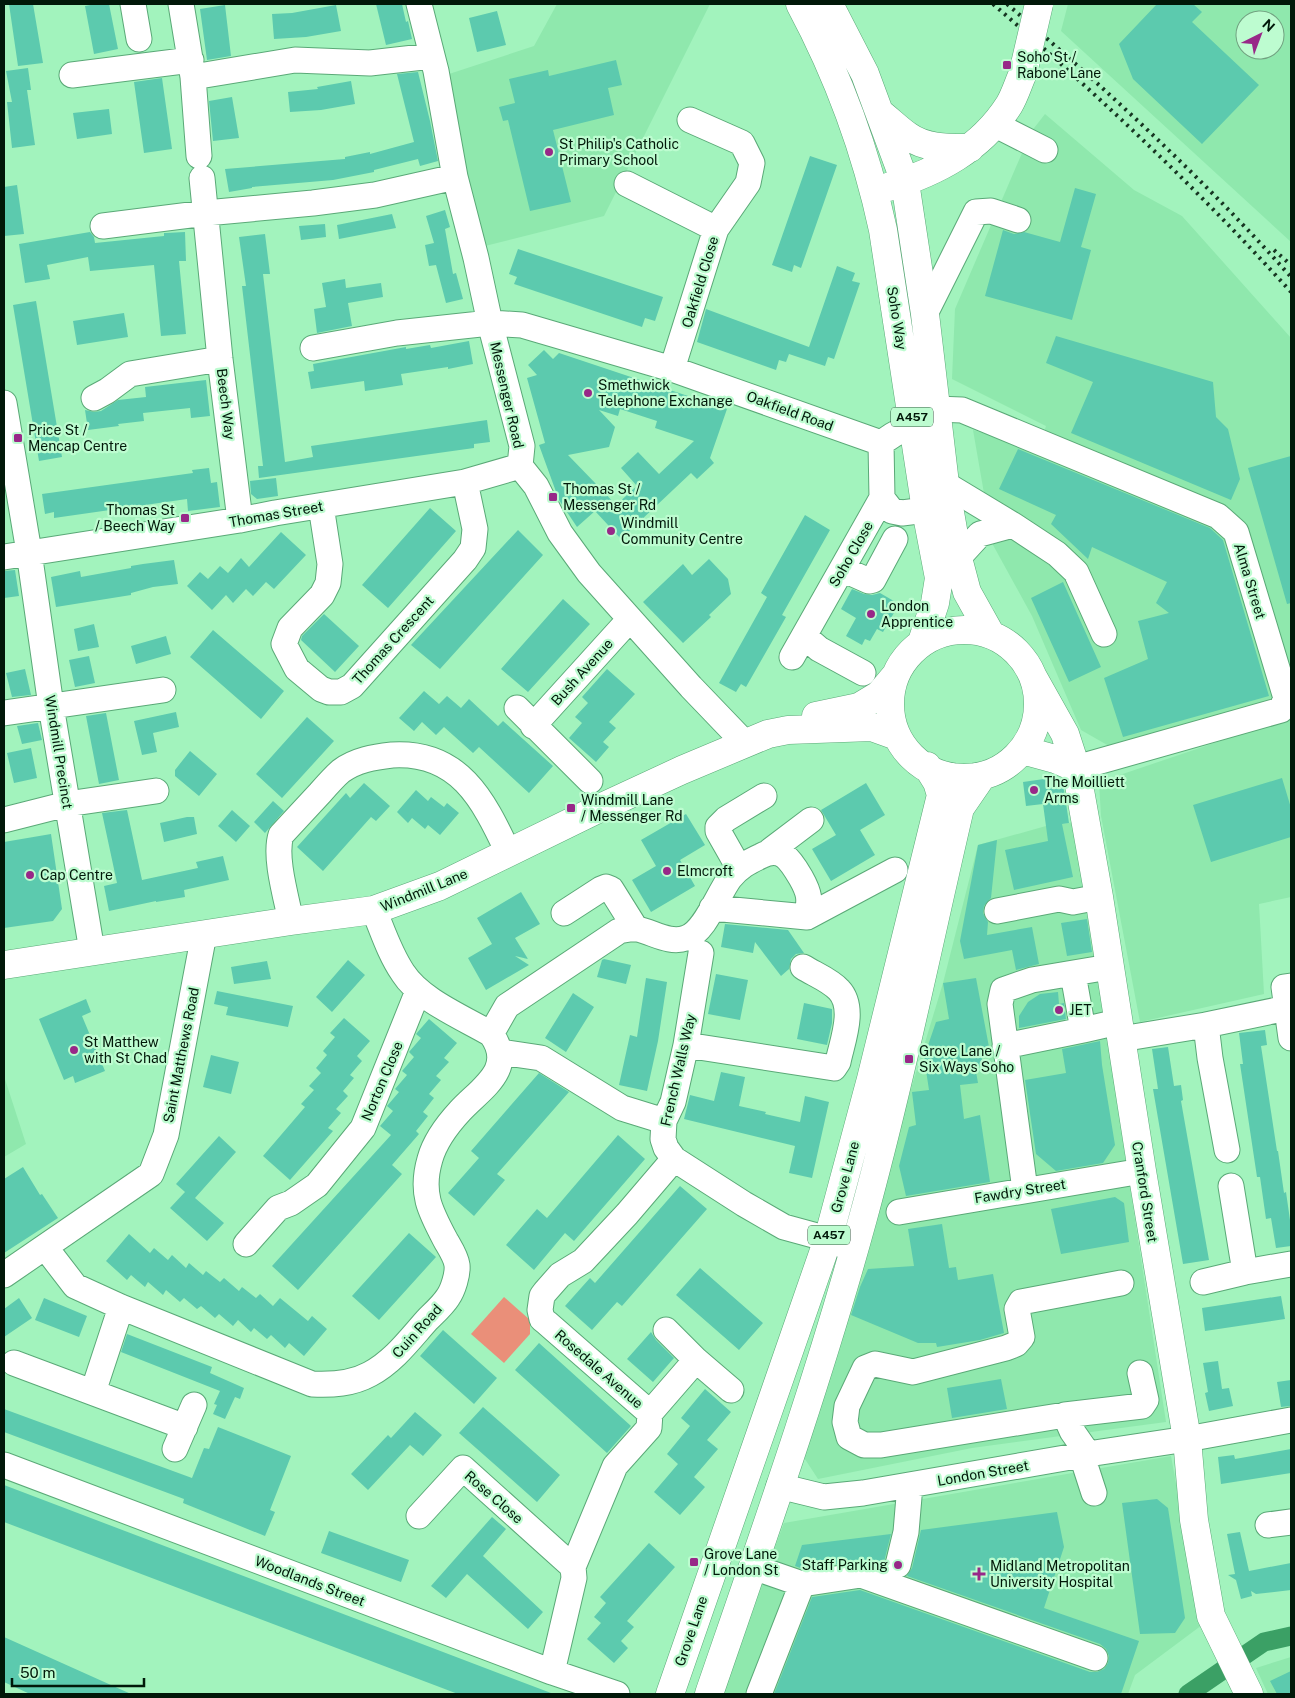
<svg xmlns="http://www.w3.org/2000/svg" width="1295" height="1698" font-family="'Public Sans',sans-serif">
<style>
.built{fill:#8fe8ad;fill-rule:evenodd}
.green{fill:#ea8f79}
.lines{fill:none;stroke-linecap:round;stroke-linejoin:round}
.canal{stroke:#3ba065;stroke-width:19}
.building{fill:#5ccaae;fill-rule:evenodd}
.minor-casing{stroke:#5aa977;stroke-width:27}
.major-casing{stroke:#5aa977;stroke-width:29}
.minor{stroke:#fff;stroke-width:25}
.major{stroke:#fff;stroke-width:28}
.rail{stroke:#163521;stroke-width:4;stroke-dasharray:2.5 5;stroke-linecap:butt}
.major-bridge-casing{stroke:#5aa977;stroke-width:29;stroke-linecap:butt}
.major-bridge{stroke:#fff;stroke-width:28}
.poi-dot{fill:#982888;stroke:#bdfcd0;stroke-width:2}
.labels{text-anchor:middle;stroke-width:4.5;stroke-linejoin:round;paint-order:stroke}
.shield{fill:#bdfcd0;stroke:#395c45;stroke-width:1}
.shield-label{font-size:12px;font-weight:bold;fill:#011809}
.poi-label{font-size:14px;fill:#011809;stroke:#bdfcd0;text-anchor:start}
.street-label{font-size:14px;fill:#011809;stroke:#bdfcd0}
</style>
<rect width="100%" height="100%" fill="#a2f3bd"/>
<path class="built" d="M557 4H710L604 216 481 247 446 75 534 46Z
M1068 4H1291V242L1061 31ZM1245 20H1275V50H1245Z
M1045 114 1134 190 1182 216 1291 338V897L1259 904 1264 994 1140 1022 1101 816 1099 782 1244 733 1234 710 1109 746 1081 730 1032 616 993 545 973 430 1020 445 1037 453 1046 426 952 379 955 309 1031 132Z
M1076 820 1094 952 1166 1422 972 1448 818 1479 801 1453 943 983 978 845 1046 826 1069 823Z
M4 1076 26 1144 4 1157Z
M1171 1456 1202 1625 1135 1675 1128 1694H720L784 1523Z
M1291 1657V1694H1268L1256 1668Z"/>
<path class="green" d="M504 1297 530 1320V1334L504 1363 471 1334Z"/>
<g class="lines">
<path class="canal" d="M1188 1694 1264 1642 1291 1636"/>
</g>
<path class="building" d="M9 4H33L43 63 18 66Z
M96 4H109L118 49 94 54 85 6Z
M376 4H402L406 22 408 21 412 39 386 45Z
M1157 4H1193L1202 12 1192 22 1259 85 1202 144 1133 79 1119 44Z
M225 5 231 56 207 60 200 9Z
M336 5 341 31 306 37 274 39 272 14 292 13Z
M497 11 506 45 477 52 469 18Z
M616 60 622 85 608 88 614 115 553 130 571 202 530 211 508 120 503 121 499 107 515 103 509 79 548 70 549 76Z
M28 68 31 90H27L35 145 12 148 7 102H12L6 71Z
M418 72 430 121 438 161 420 166 418 159 374 170V172L333 180 252 187V188L229 192 225 169 345 159V157L370 152V154L414 142 397 74Z
M162 78 172 149 144 153 134 82Z
M351 81 355 104 321 110 290 112 288 92 318 89 317 87Z
M232 97 239 138 213 141 209 101Z
M109 109 112 134 77 139 73 113Z
M810 156 837 165 801 268 794 265 792 272 772 265Z
M17 185 24 234 4 236V187Z
M1075 188 1096 194 1081 247 1091 250 1072 320 985 296 1003 230 1014 234 1024 232 1060 242Z
M445 210 450 227 445 229 453 274 456 273 463 299 446 303 436 265 429 266 425 245 434 243 426 216Z
M392 214 396 228 339 239 337 225Z
M325 224 326 237 301 240 299 226Z
M90 232 94 237 95 243 164 236V233H166L185 232 186 261H179L186 334 161 336 154 265 90 271 88 257 47 265 50 279 25 283 19 244Z
M265 234 270 274H263L285 462 313 457 311 446 487 420 490 442 474 444V448L259 478 258 466H263L242 286H246L239 237Z
M518 249 663 297 655 321 645 318 642 327 514 284 517 277 509 274Z
M837 266 855 273 852 281 860 283 834 359 828 357 825 366 789 354 786 362 779 360 776 370 697 342 706 309 809 347Z
M345 279 346 288 381 283 383 297 348 303 352 326 317 333 314 309 326 307 322 283Z
M36 301 62 457 39 461 13 305Z
M124 313 128 337 77 345 73 321Z
M1056 336 1213 382 1216 417 1228 429 1240 479 1231 500 1071 433 1093 382 1046 363Z
M469 341 473 364 448 369V367L401 374 403 385 365 391 364 381 311 389 308 372 314 371 313 364 406 347V349L430 345 431 348Z
M544 350 553 359 559 353 727 409 710 458 714 463 697 479 691 473 621 539 595 511 577 527 559 500 539 445 545 443 527 378 537 375 528 365ZM620 409 657 421 655 428 694 441 659 474 638 452 621 468 637 486 616 505 600 488 596 491 598 486 568 455 609 447 615 427 599 410 618 416Z
M206 380 210 416 191 418 190 408 143 413 144 421 118 424 119 426 88 430 85 410 94 412 101 411 118 400 146 397 145 387Z
M1018 449 1210 528 1223 540 1269 696 1123 737 1104 678 1148 659 1138 621 1169 613 1156 603 1167 582 1092 547 1088 559 1051 524 1056 515 999 489Z
M1291 456V603L1287 604 1248 468Z
M209 468 211 483 217 482 220 507 188 511 187 499 54 518V512L45 514 42 494 193 473 192 470Z
M276 478 278 496 257 499 251 494 250 481Z
M430 508 456 531 388 608 362 585Z
M805 515 830 530 782 615 786 617 746 687 741 684 736 692 719 683 767 597 761 593Z
M518 530 543 555 440 669 411 645Z
M281 532 306 555 274 589 266 582 253 596 246 589 233 603 226 595 212 610 187 586 200 572 208 579 220 566 228 573 241 558 249 567Z
M709 559 728 579 731 594 709 615 711 617 683 643 643 602 683 564 692 575Z
M174 560 178 584 153 587 131 593V595L56 607 51 577 80 571 81 577 131 568V566L143 564Z
M15 570 19 596 4 598V571Z
M1063 582 1101 667 1069 682 1031 598Z
M852 589 864 594 872 595 880 593 899 604 883 632 877 629 870 641 865 639 862 645 846 636 856 618 841 609Z
M563 599 590 624 528 692 501 669Z
M324 614 359 646 335 672 301 640 302 636Z
M94 624 99 647 78 651 74 629Z
M213 630 284 691 261 719 190 657Z
M166 636 171 654 136 664 131 646Z
M89 656 95 683 75 687 69 660Z
M25 669 31 695 12 697 6 673Z
M607 669 635 694 609 722 616 728 603 742 609 747 596 762 569 738 582 723 575 717 588 703 582 697Z
M424 691 439 704 447 696 461 708 469 699 498 726 503 721 553 766 529 793 479 747 473 753 444 727 436 735 422 722 414 731 399 718Z
M176 712 179 727 153 733 157 752 142 755 134 721Z
M106 713 119 780 99 784 86 716Z
M307 717 334 741 282 798 256 774Z
M38 723 42 740 22 744 17 726Z
M31 748 37 778 14 783 7 753Z
M190 751 217 774 199 796 175 776V770Z
M1058 777 1062 779 1066 803 1069 823 1062 824 1073 877 1014 890 1005 850 1048 841 1043 804 1026 806 1023 782Z
M1282 778 1291 808V837L1211 862 1193 805Z
M364 783 390 806 376 821 371 817 323 871 297 847 346 793 350 798Z
M866 783 885 815 860 830 875 855 831 881 812 849 836 835 821 810Z
M416 790 428 801 431 797 444 807 447 803 459 813 440 835 428 825 425 829 412 818 408 823 397 812Z
M273 801 284 811 265 833 254 822Z
M127 810 142 880 198 868 196 862 223 856 229 880 184 890 185 897 156 902V901L109 911 104 886 117 883 102 813Z
M232 810 250 826 236 842 218 826Z
M686 814 705 845 680 860 695 886 651 912 632 880 656 866 641 840Z
M187 817H194L197 834 164 842 160 823Z
M51 834 62 909 53 921 4 928V842Z
M997 840 991 898 984 906 983 913 988 922 987 935 1032 927 1039 964 1016 970 1012 950 964 959 960 941 978 845Z
M521 892 540 924 515 938 528 959 515 956 529 965 486 990 468 958 492 944 477 918Z
M1087 919 1092 952 1067 956 1061 923Z
M725 924 788 930 804 953 796 954 791 959 789 969 781 976 755 942 753 953 721 947Z
M604 959 631 965 626 984 597 977 602 960Z
M348 960 365 975 332 1012 316 997Z
M267 961 271 979 234 984 231 967Z
M716 974 748 980 740 1020 708 1014Z
M646 978 667 982 658 1041 647 1091 619 1085 630 1035 637 1037Z
M976 978 989 1047 980 1049 983 1065 975 1066 978 1083 960 1085 964 1119 980 1115 990 1182 906 1196 899 1166 909 1127 916 1125 912 1092 929 1090 924 1057 936 1022 949 1019 943 983Z
M217 991 293 1006 288 1027 226 1015 228 1007 214 1004Z
M1058 992 1059 1004 1064 1003 1066 1019 1019 1028V1016L1028 1002 1040 994Z
M573 993 594 1007 566 1052 545 1038Z
M86 999 91 1012 82 1016 105 1071 75 1083 73 1076 64 1080 39 1019Z
M804 1003 832 1009V1023L827 1045 797 1039Z
M344 1018 370 1041 357 1056 362 1061 350 1075 354 1078 343 1091 348 1096 336 1109 341 1113 328 1128 333 1131 290 1180 263 1156 305 1107 301 1104 314 1090 309 1086 321 1073 316 1068 327 1055 323 1051 335 1037 330 1033Z
M429 1019 457 1043 444 1058 449 1062 436 1076 441 1080 429 1094 434 1098 423 1112 428 1116 416 1131 419 1134 392 1165 402 1174 298 1290 272 1266 391 1135 380 1126 393 1111 387 1106 399 1092 395 1089 407 1075 402 1071 414 1057 409 1052 421 1038 416 1034Z
M1265 1030 1267 1045 1261 1046 1277 1151H1278L1284 1193 1286 1192 1291 1227V1246L1276 1248 1271 1218 1266 1219 1260 1177H1257L1240 1064H1243L1239 1033Z
M1100 1041 1102 1065 1115 1145 1103 1163 1056 1171 1036 1154 1025 1080 1066 1073 1062 1049Z
M1168 1047 1174 1086 1181 1085 1183 1100 1181 1101 1209 1260 1183 1264 1153 1089H1158L1152 1049Z
M211 1055 239 1062 231 1094 203 1087Z
M721 1072 745 1077 739 1106 766 1112 765 1114 800 1122 805 1096 829 1102 812 1178 789 1173 795 1146 684 1119 690 1095 714 1101Z
M539 1073 569 1092 497 1174 505 1180 474 1216 448 1193 479 1158 471 1151Z
M618 1135 645 1159 574 1241 565 1233 534 1270 506 1245 537 1209 547 1218Z
M219 1136 236 1152 195 1198 224 1223 207 1241 170 1208 185 1192 176 1184Z
M23 1167 40 1195 42 1194 58 1218 4 1253V1179Z
M680 1186 707 1209 622 1306 617 1302 592 1330 565 1306 590 1278 595 1283Z
M1115 1197 1124 1203 1129 1242 1061 1254 1051 1209Z
M942 1224 949 1268 956 1267 958 1280 993 1274 1004 1333 980 1340 937 1347 936 1343H918L851 1315 860 1287 868 1269 914 1266 908 1229Z
M409 1233 436 1257 379 1320 352 1296Z
M129 1234 150 1253 154 1248 168 1260 172 1255 186 1268 189 1263 203 1275 206 1271 220 1282 224 1278 239 1291 242 1287 256 1298 260 1294 273 1306 280 1298 308 1321 312 1316 327 1329 304 1356 289 1343 285 1348 271 1335 267 1339 254 1328 251 1332 238 1320 233 1326 219 1314 215 1318 201 1306 197 1309 184 1298 180 1302 166 1290 163 1295 148 1282 145 1287 131 1275 127 1280 106 1261Z
M700 1268 763 1323 739 1350 676 1295Z
M1281 1296 1285 1319 1205 1331 1202 1308Z
M19 1298 32 1318 4 1337V1309Z
M44 1298 87 1316 79 1337 35 1320Z
M443 1330 497 1378 474 1404 420 1356Z
M651 1332 656 1340 674 1358 653 1382 627 1359Z
M127 1334 212 1367 210 1373 244 1388 240 1399 235 1397 225 1419 213 1414 217 1405 214 1404 220 1391 121 1352Z
M539 1343 631 1426 607 1453 515 1370Z
M1218 1361 1222 1389 1229 1388 1233 1406 1209 1411 1205 1393 1208 1392 1203 1363Z
M1001 1379 1007 1409 952 1418 947 1388Z
M1291 1380V1406L1281 1407 1277 1382Z
M705 1389 731 1412 707 1440 718 1449 694 1477 705 1487 680 1515 654 1492 678 1464 667 1454 690 1426 681 1418Z
M483 1407 560 1475 537 1502 459 1433Z
M4 1409 192 1478 204 1448 209 1449 218 1427 291 1456 270 1510 275 1512 265 1536 183 1503 184 1499 4 1432Z
M415 1412 442 1435 423 1456 410 1445 368 1490 351 1474 388 1435 391 1438Z
M1291 1449V1473L1221 1484 1218 1457 1234 1455 1235 1459Z
M4 1485 551 1693V1694H458L4 1522Z
M1157 1499 1168 1508 1185 1618 1175 1633 1140 1634 1122 1503Z
M1057 1512 1064 1547 1044 1608 1139 1641 1121 1694H774L812 1597 860 1590 1090 1672H1097L1104 1669 1108 1663 1109 1656 1106 1649 1100 1644 907 1576 912 1568 921 1530Z
M492 1517 506 1529 483 1556 543 1612 528 1629 467 1574 446 1598 431 1586Z
M329 1531 409 1560 401 1582 321 1553Z
M1240 1532 1249 1571 1291 1563V1590L1256 1594 1251 1591 1252 1596 1241 1599 1236 1580 1228 1575 1235 1574 1227 1534Z
M891 1534 884 1562V1568L859 1561 803 1569 795 1566 802 1545Z
M649 1543 675 1567 627 1621 634 1627 621 1641 628 1648 614 1663 587 1639 601 1623 594 1617 606 1603 600 1597Z
M4 1637 131 1694H30L4 1682Z
M1291 1671V1694H1277L1270 1681Z"/>
<g class="lines">
<defs>
<path id="minor" d="M133 4 139 39
M181 4 193 77 199 156
M419 4 436 71 455 177 476 258 490 323 522 446 520 466 536 486 560 533 589 573 691 687 738 736 741 745
M72 75 191 60
M193 77 295 60 370 63 432 56
M994 124 1045 150
M202 178 220 359 240 520
M627 184 716 229
M103 226 206 213 313 203 375 195 455 177
M925 314 976 212 991 211 1018 220
M313 348 397 333 490 323 522 325 672 369 881 443 893 435 913 424
M672 369 716 229 748 183 752 163 742 143 690 120
M94 398 107 391 130 374 220 359
M4 403 29 552 51 706 92 951
M936 409 962 410 1218 516 1236 532 1286 698 1281 710 1076 768
M945 484 1013 525 1057 554 1076 572 1104 634
M882 498 892 511 902 513 926 510
M321 506 330 564 328 583 322 595 290 628 284 644 297 669 321 689 329 692H341L352 686 465 560 473 548 475 529 465 482
M4 557 240 520 275 513 465 482 520 466
M958 558 980 534 1013 525
M842 569 869 581 873 580 895 539
M804 636 819 649 863 673
M792 657 882 498 881 443
M517 708 590 781
M4 713 163 690
M533 726 630 619
M4 820 67 804 156 791
M770 851 811 820
M739 868 718 831V827L726 819 764 796
M712 908 807 917
M997 911 1059 899 1073 902 1099 897
M564 913 601 889 606 887 611 889 636 929
M291 921C286 897 274 856 281 835 294 821 307 807 320 793 327 785 334 777 341 771 356 760 374 757 392 755 459 751 483 799 508 852
M701 953 686 1045 673 1102 664 1121 663 1139 666 1148 674 1159 744 1204 784 1227 828 1239 854 1250
M1073 974 1083 1030 1118 1022
M1291 986 1284 987 1291 1038
M491 1034 507 1006 619 931C625 930 631 928 637 929 653 932 669 944 686 938 705 932 718 894 730 878 739 867 748 862 761 856 782 845 791 861 801 878 810 894 810 899 807 917L895 870
M1121 1039 1206 1025
M686 1045 834 1068 838 1062C842 1042 856 1008 839 990 830 980 814 974 803 967
M1005 1046 1083 1030
M500 1052 541 1058 622 1108 664 1121
M1227 1150 1210 1058 1206 1025 1287 1008
M1231 1186 1245 1272 1291 1264
M1025 1190 1000 1004 1003 990 1032 980 1109 967
M899 1212 1142 1171
M246 1244 278 1208 291 1203 317 1185 363 1128 418 991
M45 1247 75 1286 121 1307 312 1384C332 1385 352 1384 370 1374 394 1361 410 1339 427 1320 434 1313 443 1305 448 1297 453 1290 458 1274 457 1265 456 1257 450 1248 446 1241 430 1211 420 1193 430 1159 435 1141 448 1124 460 1111 480 1089 517 1069 491 1034 464 1018 420 1000 403 973 390 954 383 932 374 910
M4 1275 151 1174 166 1135 204 934
M1203 1282 1245 1272
M666 1330 696 1360
M14 1363 185 1427
M93 1392 121 1307
M650 1413 696 1360 731 1390
M1065 1415 1142 1406 1146 1400 1140 1373
M175 1449 194 1405
M1088 1454 1072 1431 1065 1415 881 1445H864L849 1437 845 1422 847 1406 865 1368 875 1364 913 1372 1006 1348 1016 1344 1022 1337 1017 1309 1021 1302 1121 1283
M1082 1456 1094 1493
M4 1465 552 1672 617 1694
M779 1486 824 1497 863 1493 1088 1454 1187 1439 1291 1420
M419 1516 463 1468 573 1567
M1268 1525 1291 1522
M898 1565 906 1532 910 1485
M753 1567 802 1584 759 1694
M802 1584 861 1575 1095 1658
M552 1672 574 1578 573 1567 615 1466 649 1428 650 1413 547 1323 542 1319 540 1310 542 1296 545 1292 560 1275 583 1261 627 1214 674 1159"/>
<path id="major" d="M800 4C838 75 866 151 883 230L926 510 939 578 935 603 922 642
M829 4 865 74 905 182 925 314 945 484 958 558 967 592 991 635
M880 113C889 120 898 129 908 136 926 149 950 148 970 148
M888 187C937 172 981 149 1009 105 1015 95 1018 84 1023 73
M890 704a74 74 0 1 1 148 0a74 74 0 1 1-148 0Z
M1033 677 1065 734 1076 768 1099 897 1142 1171 1187 1439 1194 1520 1211 1616 1249 1694
M816 716 859 707 879 695 895 676
M1022 750 1055 759 1076 768
M4 965 291 921 374 910 440 886 602 807 682 770 768 734 788 730 872 727 897 736
M670 1694 828 1239 871 1079 941 795 937 782 927 766
M709 1694C763 1537 819 1379 863 1218 900 1083 928 945 960 808L982 776"/>
</defs>
<use href="#minor" class="minor-casing"/>
<use href="#major" class="major-casing"/>
<use href="#minor" class="minor"/>
<use href="#major" class="major"/>
<path class="rail" d="M993 4C1098 95 1198 189 1291 292
M1007 4C1106 89 1204 179 1291 277
M1274 250 1291 265"/>
<defs>
<path id="major-bridge" d="M1023 73 1039 4"/>
</defs>
<use href="#major-bridge" class="major-bridge-casing"/>
<use href="#major-bridge" class="major-bridge"/>
</g>
<g class="poi-dot">
<rect x="1002" y="60" width="10" height="10" rx="2.5"/>
<circle cx="549" cy="152" r="5"/>
<circle cx="588" cy="393" r="5"/>
<rect x="13" y="433" width="10" height="10" rx="2.5"/>
<rect x="548" y="492" width="10" height="10" rx="2.5"/>
<rect x="180" y="513" width="10" height="10" rx="2.5"/>
<circle cx="611" cy="531" r="5"/>
<circle cx="871" cy="614" r="5"/>
<circle cx="1034" cy="790" r="5"/>
<rect x="566" y="803" width="10" height="10" rx="2.5"/>
<circle cx="667" cy="871" r="5"/>
<circle cx="30" cy="875" r="5"/>
<circle cx="1059" cy="1010" r="5"/>
<circle cx="74" cy="1050" r="5"/>
<rect x="904" y="1054" width="10" height="10" rx="2.5"/>
<rect x="689" y="1557" width="10" height="10" rx="2.5"/>
<circle cx="898" cy="1565" r="5"/>
<path d="M976.5 1566.5h5v5h5v5h-5v5h-5v-5h-5v-5h5z"/>
</g>
<g class="labels">
<g class="shield">
<rect x="891" y="407.5" width="42" height="19" rx="4"/>
<rect x="808" y="1225.5" width="42" height="19" rx="4"/>
</g>
<g class="shield-label">
<text x="912" y="421">A457</text>
<text x="829" y="1239">A457</text>
</g>
<g class="poi-label">
<text x="1017" y="62">Soho St /<tspan x="1017" dy="16">Rabone Lane</tspan></text>
<text x="559" y="149">St Philip's Catholic<tspan x="559" dy="16">Primary School</tspan></text>
<text x="598" y="390">Smethwick<tspan x="598" dy="16">Telephone Exchange</tspan></text>
<text x="28" y="435">Price St /<tspan x="28" dy="16">Mencap Centre</tspan></text>
<text x="563" y="494">Thomas St /<tspan x="563" dy="16">Messenger Rd</tspan></text>
<text x="175" y="515" text-anchor="end">Thomas St<tspan x="175" dy="16">/ Beech Way</tspan></text>
<text x="621" y="528">Windmill<tspan x="621" dy="16">Community Centre</tspan></text>
<text x="881" y="611">London<tspan x="881" dy="16">Apprentice</tspan></text>
<text x="1044" y="787">The Moilliett<tspan x="1044" dy="16">Arms</tspan></text>
<text x="581" y="805">Windmill Lane<tspan x="581" dy="16">/ Messenger Rd</tspan></text>
<text x="677" y="876">Elmcroft</text>
<text x="40" y="880">Cap Centre</text>
<text x="1069" y="1015">JET</text>
<text x="84" y="1047">St Matthew<tspan x="84" dy="16">with St Chad</tspan></text>
<text x="919" y="1056">Grove Lane /<tspan x="919" dy="16">Six Ways Soho</tspan></text>
<text x="704" y="1559">Grove Lane<tspan x="704" dy="16">/ London St</tspan></text>
<text x="888" y="1570" text-anchor="end">Staff Parking</text>
<text x="990" y="1571">Midland Metropolitan<tspan x="990" dy="16">University Hospital</tspan></text>
</g>
<g class="street-label">
<text transform="translate(700 282) rotate(-73)" y="5">Oakfield Close</text>
<text transform="translate(897 318) rotate(81)" y="5">Soho Way</text>
<text transform="translate(507 395) rotate(77)" y="5">Messenger Road</text>
<text transform="translate(226 404) rotate(83)" y="5">Beech Way</text>
<text transform="translate(790 411) rotate(20)" y="5">Oakfield Road</text>
<text transform="translate(276 514) rotate(-10)" y="5">Thomas Street</text>
<text transform="translate(851 554) rotate(-60)" y="5">Soho Close</text>
<text transform="translate(1250 581) rotate(73)" y="5">Alma Street</text>
<text transform="translate(393 640) rotate(-48)" y="5">Thomas Crescent</text>
<text transform="translate(582 672) rotate(-48)" y="5">Bush Avenue</text>
<text transform="translate(59 752) rotate(81)" y="5">Windmill Precinct</text>
<text transform="translate(424 890) rotate(-22)" y="5">Windmill Lane</text>
<text transform="translate(181 1055) rotate(-79)" y="5">Saint Matthews Road</text>
<text transform="translate(678 1070) rotate(-77)" y="5">French Walls Way</text>
<text transform="translate(382 1081) rotate(-67)" y="5">Norton Close</text>
<text transform="translate(845 1177) rotate(-75)" y="5">Grove Lane</text>
<text transform="translate(1020 1191) rotate(-9)" y="5">Fawdry Street</text>
<text transform="translate(1145 1192) rotate(81)" y="5">Cranford Street</text>
<text transform="translate(417 1331) rotate(-48)" y="5">Cuin Road</text>
<text transform="translate(599 1369) rotate(41)" y="5">Rosedale Avenue</text>
<text transform="translate(983 1473) rotate(-10)" y="5">London Street</text>
<text transform="translate(494 1497) rotate(41)" y="5">Rose Close</text>
<text transform="translate(310 1581) rotate(21)" y="5">Woodlands Street</text>
<text transform="translate(691 1631) rotate(-71)" y="5">Grove Lane</text>
</g>
</g>
<rect width="1295" height="1698" fill="none" stroke="#011809" stroke-width="10"/>
<g transform="translate(1260 35) rotate(42)"><circle r="24" fill="#bdfcd0" stroke="#72a180"/>
<path d="M0-4L9 19L0 12L-9 19Z" fill="#982888"/>
<text y="-8" font-size="14" font-weight="bold" text-anchor="middle" fill="#011809">N</text>
</g>
<path d="M12 1678v8h132v-8" fill="none" stroke="#011809" stroke-width="2.5"/>
<text x="20" y="1678" font-size="15" fill="#011809" stroke="#bdfcd0" stroke-width="4" paint-order="stroke">50 m</text>
</svg>
